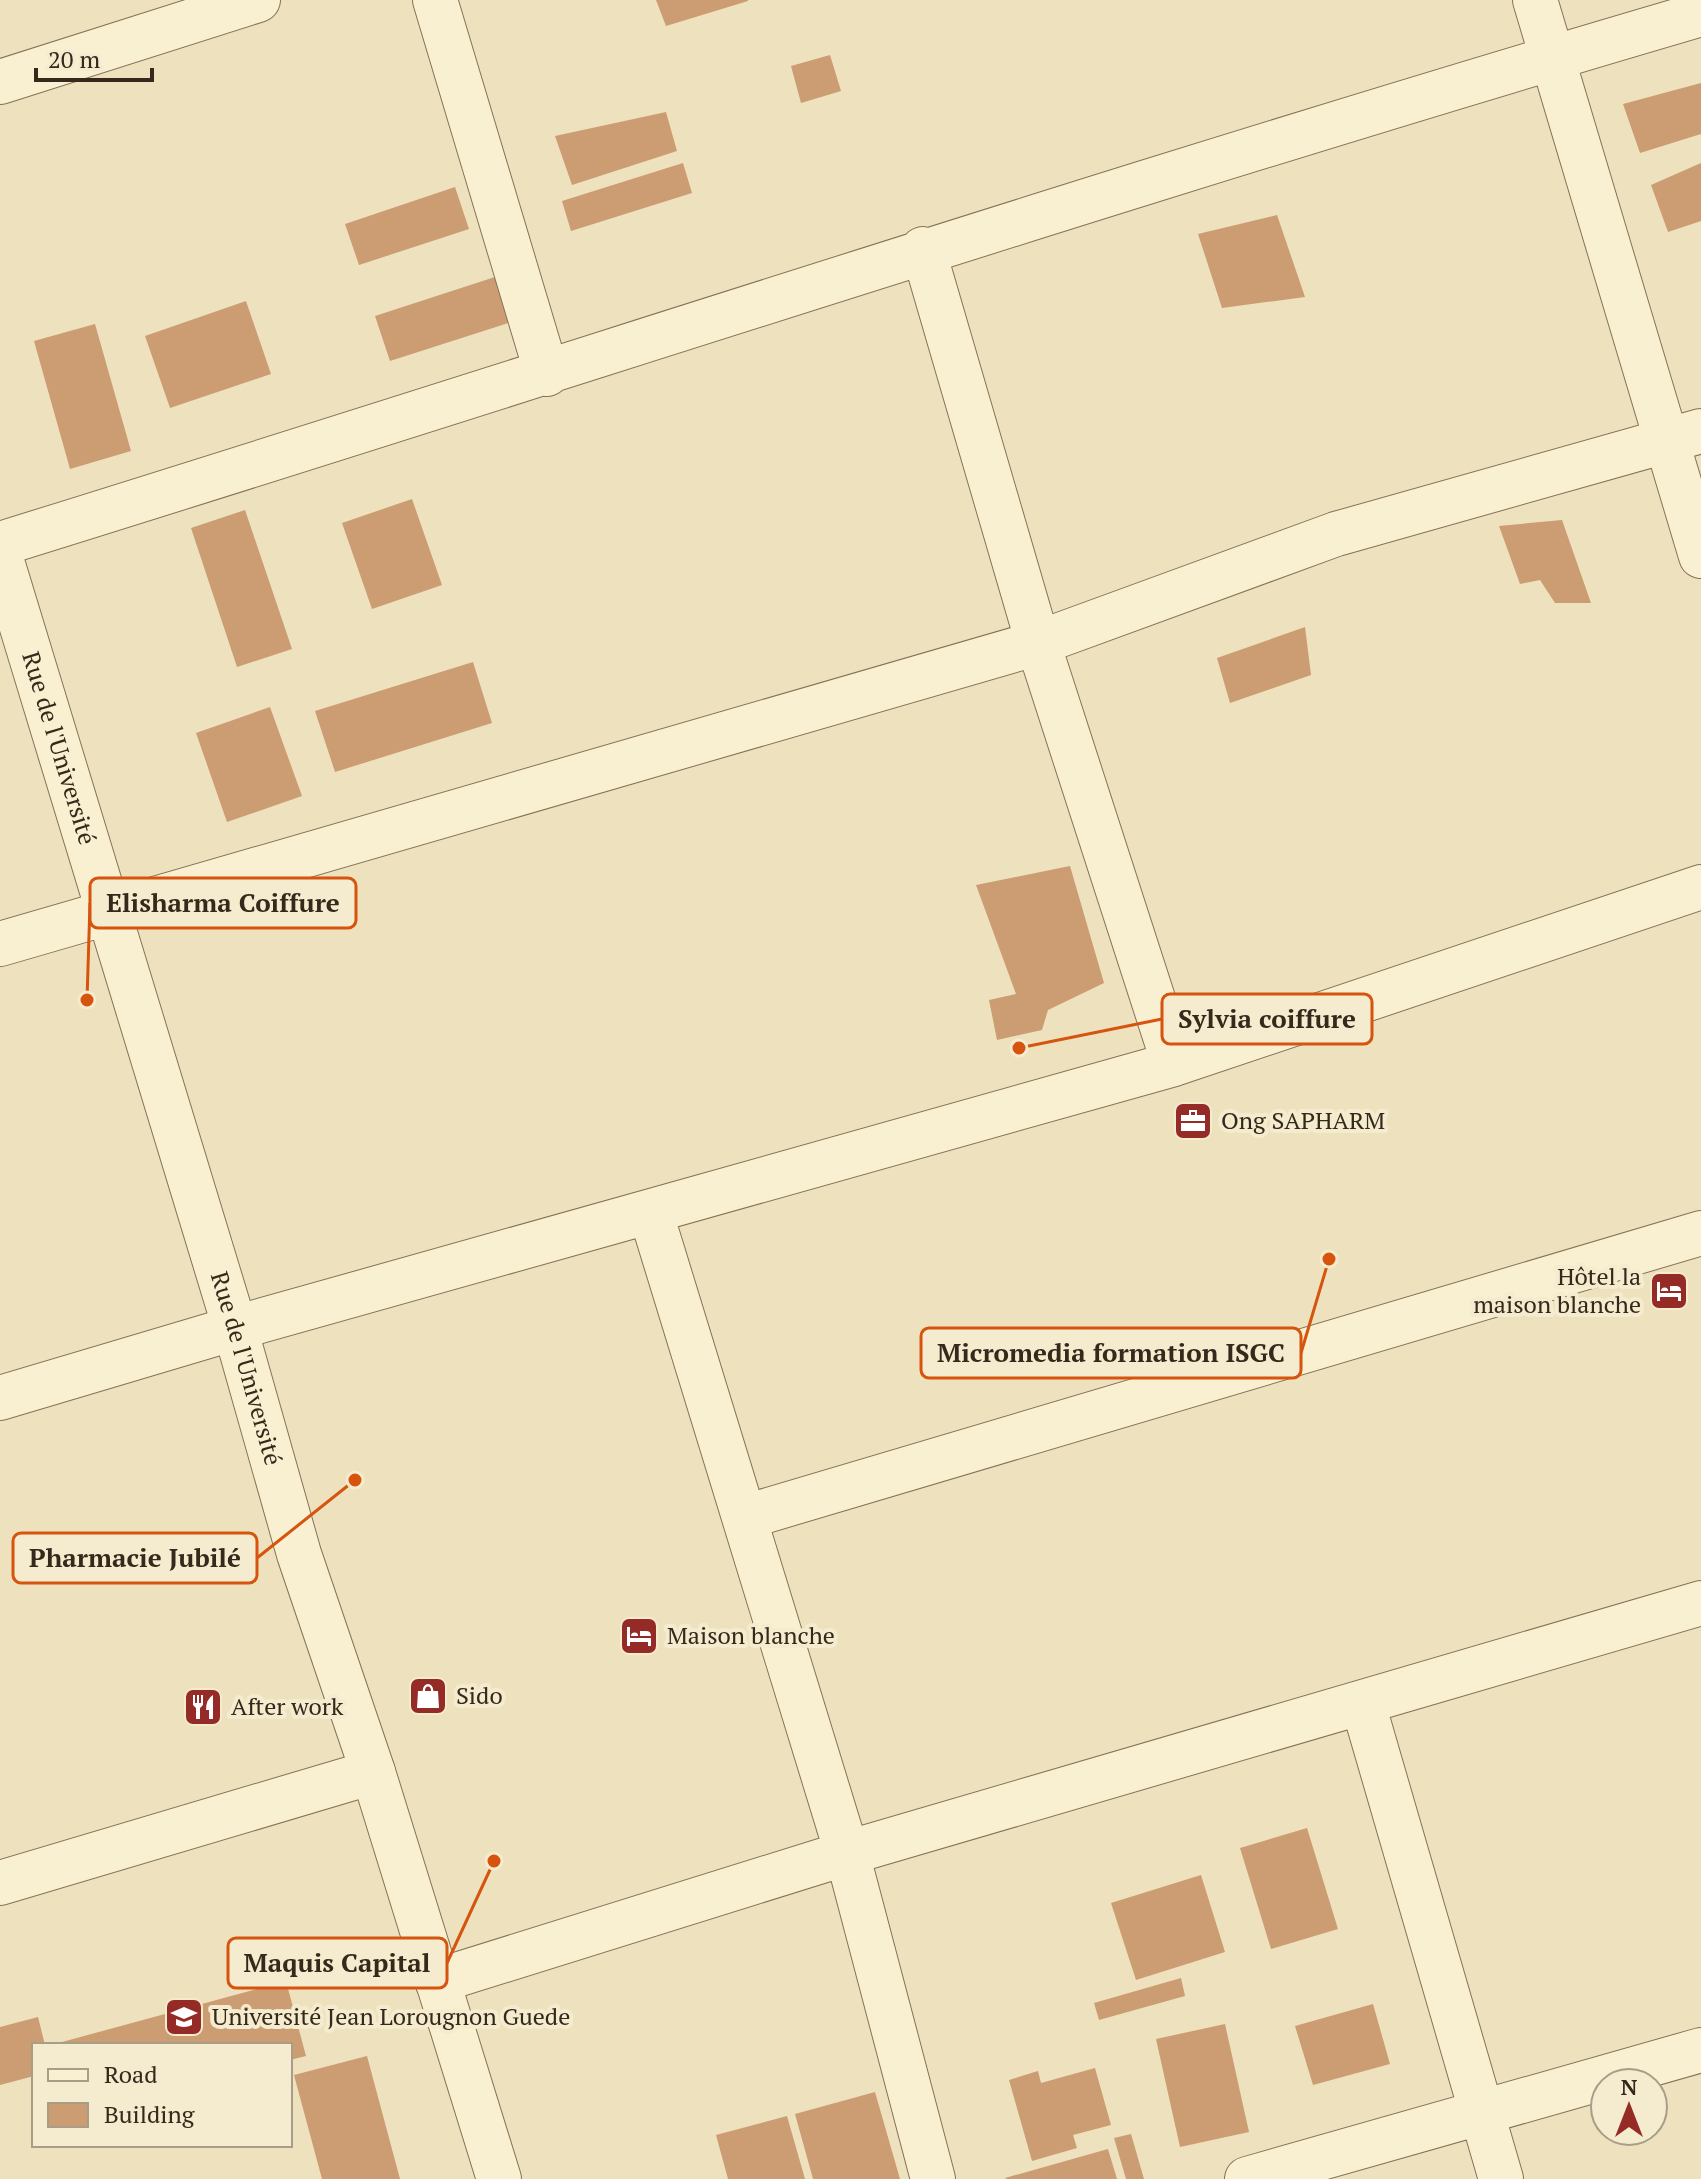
<svg xmlns="http://www.w3.org/2000/svg" width="1701" height="2179" font-family="'PT Serif',serif">
<style>
.building{fill:#cc9c73}
.lines{fill:none;stroke-linecap:round;stroke-linejoin:round}
.minor-casing{stroke:#867257;stroke-width:46}
.tertiary-casing{stroke:#867257;stroke-width:46}
.minor{stroke:#f9efd1;stroke-width:44}
.tertiary{stroke:#f9efd1;stroke-width:44}
.labels{text-anchor:middle;stroke-width:8;stroke-linejoin:round;paint-order:stroke}
.street-label{font-size:24px;fill:#35291c;stroke:#f5ebce}
.poi-label{font-size:24px;fill:#35291c;stroke:#f5ebce;text-anchor:start}
.leader{fill:none;stroke:#d6540e;stroke-width:3}
.callout-dot{fill:#d6540e;stroke:#f5ebce;stroke-width:3}
.callout{fill:#f5ebce;stroke:#d6540e;stroke-width:3}
.callout-label{font-size:26px;text-anchor:middle;font-weight:bold;fill:#35291c}
</style>
<rect width="100%" height="100%" fill="#eee1be"/>
<path class="building" d="M656 0H748V1L666 26Z
M830 55 841 91 801 103 791 66Z
M1701 83V134L1640 153 1623 104Z
M666 112 677 151 572 185 555 136Z
M683 163 692 193 571 231 562 201Z
M1701 163V221L1668 232 1651 185Z
M455 187 469 229 359 265 345 224Z
M1277 215 1305 297 1222 308 1198 234Z
M501 275 515 321 390 361 375 316Z
M246 301 271 374 170 408 145 336Z
M95 324 131 451 70 469 34 341Z
M412 499 442 585 372 609 342 523Z
M245 510 292 649 237 667 191 528Z
M1562 520 1591 603H1555L1540 580 1520 584 1499 526Z
M1305 627 1311 675 1230 703 1217 658Z
M473 662 492 723 335 772 315 711Z
M270 707 302 796 227 822 196 733Z
M1070 866 1104 983 1048 1010 1042 1030 997 1040 989 1000 1016 994 976 885Z
M1307 1828 1338 1929 1271 1949 1240 1848Z
M1201 1875 1225 1952 1136 1980 1111 1903Z
M1181 1978 1185 1996 1099 2020 1094 2003Z
M286 1981 306 2056 290 2060V2045H51Z
M1373 2004 1390 2064 1313 2085 1295 2026Z
M38 2017 45 2045H34V2076L0 2085V2027Z
M1225 2024 1249 2132 1180 2147 1156 2039Z
M367 2056 400 2179H322L294 2075Z
M1095 2068 1111 2125 1073 2135 1077 2148 1032 2161 1009 2080 1038 2071 1041 2083Z
M875 2092 900 2179H813L795 2114Z
M787 2116 805 2179H728L716 2135Z
M1131 2134 1144 2179H1126L1114 2138Z
M1108 2149 1117 2179H1006L1005 2178Z"/>
<g class="lines">
<defs>
<path id="minor" d="M435 0 547 374
M1535 0 1701 556
M0 82 258 0
M923 249 1038 643 1174 1064
M0 544C567 368 1131 181 1701 14
M0 944 1038 643 1336 534 1701 431
M651 1214 847 1853 933 2179
M0 1398 235 1328 1174 1064 1701 887
M745 1517 1701 1233
M1363 1704 1501 2179
M0 1883 373 1772
M437 1981 847 1853 1701 1603
M1247 2179 1701 2050"/>
<g id="tertiary">
<path id="s1" d="M0 555 235 1328 299 1554 373 1772 499 2179"/>
</g>
</defs>
<use href="#minor" class="minor-casing"/>
<use href="#tertiary" class="tertiary-casing"/>
<use href="#minor" class="minor"/>
<use href="#tertiary" class="tertiary"/>
</g>
<defs>
<symbol id="office-square" viewBox="-11 -11 22 22"><rect x="-9" y="-9" width="18" height="18" rx="4" fill="#952b27" stroke="#f5ebce"/><path d="M-6-3h4V-5.5h4V-3h4V5H-6ZM-1-4.5V-3h2v-1.5ZM-6 0V1H6V0Z" fill="#fff"/></symbol>
<symbol id="hotel-square" viewBox="-11 -11 22 22"><rect x="-9" y="-9" width="18" height="18" rx="4" fill="#952b27" stroke="#f5ebce"/><path d="M-6-4.5h1.5V1H6V5H4.5V3h-9V5H-6ZM-4 0a1.8 1.8 0 1 1 3.6 0ZM.5 0V-2.5h3Q6-2.5 6 0Z" fill="#fff"/></symbol>
<symbol id="shop-square" viewBox="-11 -11 22 22"><rect x="-9" y="-9" width="18" height="18" rx="4" fill="#952b27" stroke="#f5ebce"/><path d="M-5-2.5h2.3a2.7 3.5 0 0 1 5.4 0H5L5.5 6h-11ZM-1.5-2.5h3a1.5 2.3 0 0 0-3 0Z" fill="#fff"/></symbol>
<symbol id="restaurant-square" viewBox="-11 -11 22 22"><rect x="-9" y="-9" width="18" height="18" rx="4" fill="#952b27" stroke="#f5ebce"/><path d="M-5-6h1v4h1v-4h1v4h1v-4h1v5L-1.5 .5V6h-2V.5L-5-1ZM5-6V6H3V1.5H1.5Q1.5-4 5-6Z" fill="#fff"/></symbol>
<symbol id="university-square" viewBox="-11 -11 22 22"><rect x="-9" y="-9" width="18" height="18" rx="4" fill="#952b27" stroke="#f5ebce"/><path d="M0-5L7-2L0 1L-7-2ZM-4 1L0 2.5L4 1V4Q0 6-4 4Z" fill="#fff"/></symbol>
</defs>
<g fill-rule="evenodd">
<use href="#office-square" x="1171" y="1099" width="44" height="44"/>
<use href="#hotel-square" x="1647" y="1269" width="44" height="44"/>
<use href="#hotel-square" x="617" y="1614" width="44" height="44"/>
<use href="#shop-square" x="406" y="1674" width="44" height="44"/>
<use href="#restaurant-square" x="181" y="1685" width="44" height="44"/>
<use href="#university-square" x="162" y="1995" width="44" height="44"/>
</g>
<g class="labels">
<g class="street-label">
<text dy="8" stroke="none"><textPath href="#s1" startOffset="202">Rue de l'Université</textPath></text>
<text dy="8" stroke="none"><textPath href="#s1" startOffset="850">Rue de l'Université</textPath></text>
</g>
<g class="poi-label">
<text x="1221" y="1129">Ong SAPHARM</text>
<text x="1641" y="1285" text-anchor="end">Hôtel la<tspan x="1641" dy="28">maison blanche</tspan></text>
<text x="667" y="1644">Maison blanche</text>
<text x="456" y="1704">Sido</text>
<text x="231" y="1715">After work</text>
<text x="212" y="2025">Université Jean Lorougnon Guede</text>
</g>
</g>
<path class="leader" d="M87 1000L90 903M1019 1048L1162 1019M1329 1259L1301 1353M355 1480L257 1558M494 1861L447 1963"/>
<g class="callout-dot">
<circle cx="87" cy="1000" r="8"/>
<circle cx="1019" cy="1048" r="8"/>
<circle cx="1329" cy="1259" r="8"/>
<circle cx="355" cy="1480" r="8"/>
<circle cx="494" cy="1861" r="8"/>
</g>
<g class="callout">
<rect x="90" y="878" width="266" height="50" rx="8"/>
<rect x="1162" y="994" width="210" height="50" rx="8"/>
<rect x="921" y="1328" width="380" height="50" rx="8"/>
<rect x="13" y="1533" width="244" height="50" rx="8"/>
<rect x="228" y="1938" width="219" height="50" rx="8"/>
</g>
<g class="callout-label">
<text x="223" y="912">Elisharma Coiffure</text>
<text x="1267" y="1028">Sylvia coiffure</text>
<text x="1111" y="1362">Micromedia formation ISGC</text>
<text x="135" y="1567">Pharmacie Jubilé</text>
<text x="337" y="1972">Maquis Capital</text>
</g>
<rect x="32" y="2043" width="260" height="104" fill="#f5ebce" stroke="#a89d87" stroke-width="2"/>
<rect x="48" y="2069" width="40" height="12" fill="#f9efd1" stroke="#a89d87" stroke-width="2"/>
<text x="104" y="2083" font-size="24" fill="#35291c">Road</text>
<rect x="48" y="2103" width="40" height="24" fill="#cc9c73" stroke="#a89d87" stroke-width="2"/>
<text x="104" y="2123" font-size="24" fill="#35291c">Building</text>
<g transform="translate(1629 2107)"><circle r="38" fill="#f5ebce" stroke="#a89d87" stroke-width="2"/>
<path d="M0-6L14 30L0 20L-14 30Z" fill="#952b27"/>
<text y="-12" font-size="22" font-weight="bold" text-anchor="middle" fill="#35291c">N</text>
</g>
<path d="M36 68v12h116v-12" fill="none" stroke="#35291c" stroke-width="4"/>
<text x="48" y="68" font-size="24" fill="#35291c" stroke="#f5ebce" stroke-width="6" paint-order="stroke">20 m</text>
</svg>
